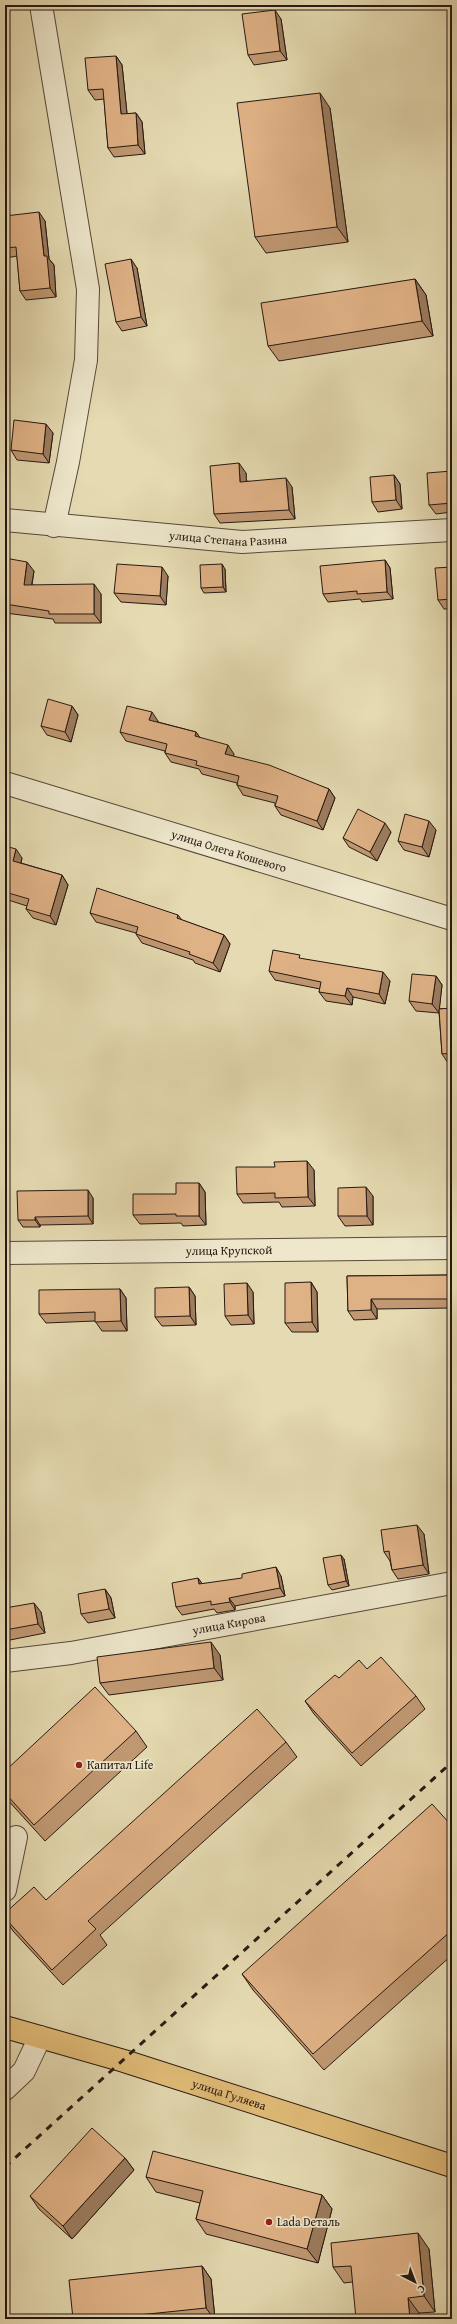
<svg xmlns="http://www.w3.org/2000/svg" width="457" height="2324" font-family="'Gentium Book Plus',serif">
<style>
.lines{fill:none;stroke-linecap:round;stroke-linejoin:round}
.minor-casing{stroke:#56483a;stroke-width:24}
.major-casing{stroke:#271812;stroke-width:24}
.minor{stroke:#eee7cc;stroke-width:22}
.major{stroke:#e2bd78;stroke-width:22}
.rail{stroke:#271812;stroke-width:3;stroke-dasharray:7 7;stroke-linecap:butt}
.wall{fill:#c09973;stroke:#271812}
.shaded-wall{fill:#9c7d5e;stroke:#271812}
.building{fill:#dfb286;stroke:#271812}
.poi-dot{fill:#8f2418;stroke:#eee7cc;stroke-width:1.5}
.labels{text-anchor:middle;stroke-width:3.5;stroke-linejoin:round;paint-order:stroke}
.street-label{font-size:12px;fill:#271812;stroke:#eee7cc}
.poi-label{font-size:12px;fill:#271812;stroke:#eee7cc;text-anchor:start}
</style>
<rect width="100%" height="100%" fill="#e5dab1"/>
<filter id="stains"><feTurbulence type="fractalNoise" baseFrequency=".005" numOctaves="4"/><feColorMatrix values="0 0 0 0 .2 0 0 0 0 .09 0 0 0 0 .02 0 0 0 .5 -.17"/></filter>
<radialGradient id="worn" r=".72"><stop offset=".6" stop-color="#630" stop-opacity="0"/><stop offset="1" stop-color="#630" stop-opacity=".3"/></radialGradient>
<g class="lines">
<defs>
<g id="minor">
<path d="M41 5 88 289 86 360 68 462 54 526"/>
<path id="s1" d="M5 520 242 542 452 530"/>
<path id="s2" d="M5 783 452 919"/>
<path id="s3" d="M5 1253 452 1248"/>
<path id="s4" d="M5 1661 71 1653 452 1583"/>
<path d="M5 1890 16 1837"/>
<path d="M5 2089 24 2071 40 2037"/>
</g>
<g id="major">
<path id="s5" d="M5 2027 124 2061 452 2166"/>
</g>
</defs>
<use href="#minor" class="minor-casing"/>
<use href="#major" class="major-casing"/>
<use href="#minor" class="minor"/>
<use href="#major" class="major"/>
<path class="rail" d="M5 2167 452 1762"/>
</g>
<path class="wall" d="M281 19 287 60 254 65 248 55Z
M116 56 122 65 127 114 136 113 142 122 145 154 114 157 108 148 104 99 95 100 88 90Z
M330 108 348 242 266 253 255 237Z
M5 216 45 221 49 259 54 265 56 297 26 300 20 291 17 256 6 258 5 256Z
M137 268 147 326 122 331 116 322Z
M415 279 426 295 433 336 279 361 268 346Z
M53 433 49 463 17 460 11 450Z
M452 471V512L436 514 429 505Z
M246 473V481L292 487 295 519 220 523 214 514Z
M394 475 400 484 402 509 378 512 372 502Z
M5 558 34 571 32 585 101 594V623H55L53 619 5 613Z
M385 560 390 568 393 599 362 602 360 599 328 602 323 594Z
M452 567V609H444L438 600Z
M225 569 226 592 204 593 201 588Z
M168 576 166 605 121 602 114 593Z
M72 706 78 715 71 742 47 735 41 726Z
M158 721V722L196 732 200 738 234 754 233 756 329 789 335 798 323 830 281 815 275 806V803L243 795 237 785V783L202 774 199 769 171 762 165 753V751L126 741 120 732Z
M436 830 429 857 404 850 398 841Z
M391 832 377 861 349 847 343 838Z
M5 846 22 858 21 863 62 875 68 885 56 925 33 918 26 909 27 906 5 899Z
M90 913 182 920 224 935 230 944 220 972 195 963 193 960 142 943 136 934V933L96 922Z
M303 959 390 981 385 1004 353 997 352 1005 326 1001 319 992 320 989 275 980 269 971Z
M436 976 442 985 439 1009 452 1008V1063H448L442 1054 439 1011V1013L416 1011 409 1001Z
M314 1170 315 1206 282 1207 279 1202 243 1203 237 1194Z
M199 1183 205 1192 206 1225 183 1226 181 1223 140 1224 133 1215Z
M373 1196V1225L345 1226 338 1216Z
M93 1198V1224L40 1225V1227H23L18 1220Z
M452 1275V1308L377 1309V1319L354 1320 348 1311 347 1276Z
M311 1282 317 1292 318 1332H292L285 1323Z
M189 1287 195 1296 196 1325 162 1326 155 1317Z
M120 1289 126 1298 127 1331H102L95 1321 46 1323 39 1314Z
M253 1292 254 1324 231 1325 225 1316Z
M424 1534 429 1574 398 1579 392 1570 390 1561 384 1552Z
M344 1559 349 1586 332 1590 328 1585Z
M281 1576 285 1596 235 1606V1610L217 1613 214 1609 182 1615 176 1607 198 1578 202 1584Z
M105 1589 111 1598 115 1618 88 1623 81 1614Z
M5 1608 41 1612 45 1633 5 1641Z
M220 1655 223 1680 109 1695 100 1683Z
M367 1669 416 1696 425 1709 361 1766 314 1714 305 1701 339 1678Z
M136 1731 147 1747 45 1841 5 1797V1771Z
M286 1742 297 1757 100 1935 107 1945 63 1985 13 1931 5 1919V1913L46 1900Z
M452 1826V1955L324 2070 253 1990 242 1974Z
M125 2158 134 2170 72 2239 39 2209 30 2196Z
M146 2177 322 2195 332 2209 318 2263 206 2234 196 2219 200 2203 156 2192Z
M429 2249 435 2312 419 2313 352 2282 344 2283 333 2267Z
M202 2266 211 2279 215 2319H73Z"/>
<path class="shaded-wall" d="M275 10 281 19 287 60 280 51Z
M116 56 122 65 128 123 121 114Z
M320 93 330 108 348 242 337 227Z
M136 113 142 122 145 154 138 145Z
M39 212 45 221 49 259 54 265 56 297 50 288 44 256Z
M131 259 137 268 147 326 141 317Z
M415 279 426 295 433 336 422 321Z
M46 424 53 433 49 463 43 454Z
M239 463 246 473 247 491 240 482Z
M394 475 400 484 402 509 396 500Z
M286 478 292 487 295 519 289 510Z
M385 560 390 568 393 599 387 592Z
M27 562 34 571 30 594 24 585Z
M222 564 225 569 226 592 223 587Z
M162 567 168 576 166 605 160 596Z
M94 584 101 594V623L94 614Z
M72 706 78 715 71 742 65 732Z
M152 712 158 721 156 729 149 720Z
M196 732 203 742 195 736Z
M228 745 234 754 232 763 225 754Z
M329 789 335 798 323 830 317 821Z
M429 821 436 830 429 857 422 847Z
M385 823 391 832 377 861 370 852Z
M16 849 22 858 19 870 13 861Z
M62 875 68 885 56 925 50 916Z
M178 915 185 924 177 918Z
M224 935 230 944 220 972 213 963Z
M383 972 390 981 385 1004 379 994Z
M436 976 442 985 439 1013 432 1004Z
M347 988 353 997 352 1005 345 996Z
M307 1161 314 1170 315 1206 308 1197Z
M199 1183 205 1192 206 1225 199 1216Z
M366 1187 373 1196V1225L367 1216Z
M88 1190 93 1198V1224L88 1216Z
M35 1217 40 1225V1227L35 1220Z
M311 1282 317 1292 318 1332 312 1322Z
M247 1283 253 1292 254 1324 248 1315Z
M189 1287 195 1296 196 1325 190 1316Z
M120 1289 126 1298 127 1331 121 1321Z
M371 1299 377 1309V1319L371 1310Z
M417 1525 424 1534 429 1574 423 1565Z
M341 1555 344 1559 349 1586 346 1581Z
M276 1567 281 1576 285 1596 280 1588Z
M198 1578 204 1586 199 1584Z
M105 1589 111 1598 115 1618 109 1609Z
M229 1598 235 1606V1610L230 1602Z
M34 1603 41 1612 45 1633 38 1624Z
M211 1642 220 1655 223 1680 214 1668Z
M125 2158 134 2170 72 2239 63 2226Z
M322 2195 332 2209 318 2263 307 2249Z
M418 2233 429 2249 435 2312 424 2296Z
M202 2266 211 2279 215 2319H214L206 2308Z
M408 2298 419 2313V2319H410Z"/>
<path class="building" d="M275 10 280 51 248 55 242 14Z
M116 56 121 114 136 113 138 145 108 148 103 89 88 90 85 58Z
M320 93 337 227 255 237 237 103Z
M39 212 44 256H47L50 288 20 291 16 247 5 248V216Z
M131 259 141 317 116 322 105 264Z
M415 279 422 321 268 346 261 303Z
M14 420 46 424 43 454 11 450Z
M239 463 240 482 286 478 289 510 214 514 210 466Z
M452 471V503L429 505 427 473Z
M394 475 396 500 372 502 370 477Z
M5 558 27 562 24 585 94 584V614H49V611L5 604Z
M385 560 387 592 357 594V591L323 594 320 566Z
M117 564 162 567 160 596 114 593Z
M222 564 223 587 201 588 200 565Z
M452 567V599L438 600 435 568Z
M48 699 72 706 65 732 41 726Z
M127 706 152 712 149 720 196 732 195 736 228 745 225 754 269 765 329 789 317 821 275 806 278 796 237 785 239 776 196 765 197 761 165 753 167 744 120 732Z
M358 809 385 823 370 852 343 838Z
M405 814 429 821 422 847 398 841Z
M5 846 16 849 13 861 62 875 50 916 26 909 29 899 5 892Z
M97 888 178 915 177 918 224 935 213 963 189 954 190 952 136 934 138 927 90 913Z
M273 950 300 955 299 958 383 972 379 994 347 988 345 996 319 992 321 982 269 971Z
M412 974 436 976 432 1004 409 1001Z
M452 1008V1053L442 1054 439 1009Z
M307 1161 308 1197 275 1198V1193L237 1194 236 1167H275L274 1162Z
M176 1183H199V1216H176V1214L133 1215V1194H176Z
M366 1187 367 1216H338V1188Z
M88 1190V1216L35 1217V1220H18L17 1191Z
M452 1275V1299H371V1310L348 1311 347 1276Z
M311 1282 312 1322 285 1323V1283Z
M247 1283 248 1315 225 1316 224 1284Z
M189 1287 190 1316 155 1317V1288Z
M120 1289 121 1321 95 1322V1312L39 1314V1290Z
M417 1525 423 1565 392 1570 389 1551 384 1552 381 1530Z
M341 1555 346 1581 328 1585 323 1558Z
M276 1567 280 1588 229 1598 230 1602 211 1605V1601L176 1607 172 1583 198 1578 199 1584 242 1578V1574Z
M105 1589 109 1609 81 1614 78 1594Z
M34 1603 38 1624 5 1630V1608Z
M211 1642 214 1668 100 1683 97 1657Z
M381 1657 416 1696 352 1753 305 1701 335 1675 339 1678 359 1660 367 1669Z
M95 1687 136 1731 34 1825 5 1793V1771Z
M257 1709 286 1742 88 1921 96 1929 52 1970 5 1918V1913L34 1887 46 1900Z
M432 1804 452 1826V1930L313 2054 242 1974Z
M92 2128 125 2158 63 2226 30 2196Z
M153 2151 322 2195 307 2249 196 2219 203 2191 146 2177Z
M418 2233 424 2296 408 2298 410 2319H356L351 2266 333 2267 331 2243Z
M202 2266 206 2308 100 2319H73L69 2280Z"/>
<g class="poi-dot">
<circle cx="79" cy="1765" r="4"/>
<circle cx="269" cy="2222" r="4"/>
</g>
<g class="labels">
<g class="street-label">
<text dy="4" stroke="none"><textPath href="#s1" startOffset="224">улица Степана Разина</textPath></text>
<text dy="4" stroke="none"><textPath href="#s2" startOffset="234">улица Олега Кошевого</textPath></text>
<text dy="4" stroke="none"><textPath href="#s3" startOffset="224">улица Крупской</textPath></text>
<text dy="4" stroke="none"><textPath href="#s4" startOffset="227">улица Кирова</textPath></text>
<text dy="4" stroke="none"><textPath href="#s5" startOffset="234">улица Гуляева</textPath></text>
</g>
<g class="poi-label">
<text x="87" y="1769">Капитал Life</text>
<text x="277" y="2226">Lada Dеталь</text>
</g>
</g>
<rect width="457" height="2324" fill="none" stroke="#e5dab1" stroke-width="20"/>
<rect x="6" y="6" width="445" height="2312" fill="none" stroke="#271812" stroke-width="2"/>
<rect x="10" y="10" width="437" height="2304" fill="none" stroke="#271812"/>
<g transform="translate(415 2282) rotate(138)" stroke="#eee7cc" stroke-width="3" paint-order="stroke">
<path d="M0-3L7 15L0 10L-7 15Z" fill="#271812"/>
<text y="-6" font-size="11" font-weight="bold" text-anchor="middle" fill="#271812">С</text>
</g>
<rect width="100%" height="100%" filter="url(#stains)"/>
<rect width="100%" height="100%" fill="url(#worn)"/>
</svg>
